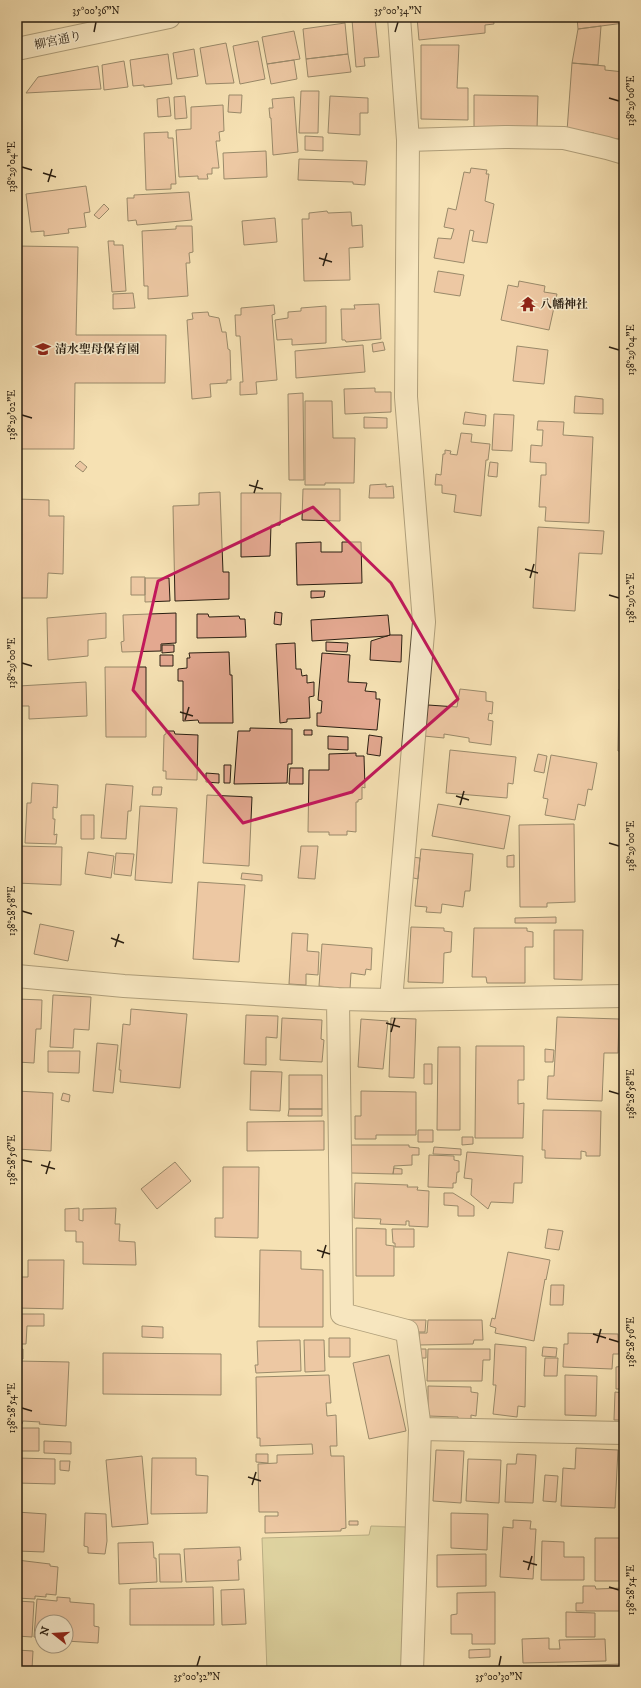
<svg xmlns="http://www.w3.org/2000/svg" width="641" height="1688" font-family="'IM FELL DW Pica','Noto Serif JP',serif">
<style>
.green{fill:#c0c28a;stroke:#75704e}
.building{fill:#e3a890;stroke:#2a1f12}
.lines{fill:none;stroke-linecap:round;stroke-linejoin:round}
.minor-casing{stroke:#5d503a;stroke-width:24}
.minor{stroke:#f8ecce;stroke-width:22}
.marked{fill:none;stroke:#c2185b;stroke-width:3;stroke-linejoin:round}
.ticks{fill:none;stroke:#2a1f12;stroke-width:1.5}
.labels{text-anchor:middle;stroke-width:3;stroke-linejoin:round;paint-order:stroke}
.street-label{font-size:12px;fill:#2a1f12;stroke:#f8ecce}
.poi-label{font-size:12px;font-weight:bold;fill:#2a1f12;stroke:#f8ecce;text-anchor:start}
.neatline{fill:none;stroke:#2a1f12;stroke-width:1.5}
.ticks-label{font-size:10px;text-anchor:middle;fill:#2a1f12}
</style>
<rect width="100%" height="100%" fill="#f5e1b3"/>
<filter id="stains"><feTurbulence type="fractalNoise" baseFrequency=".005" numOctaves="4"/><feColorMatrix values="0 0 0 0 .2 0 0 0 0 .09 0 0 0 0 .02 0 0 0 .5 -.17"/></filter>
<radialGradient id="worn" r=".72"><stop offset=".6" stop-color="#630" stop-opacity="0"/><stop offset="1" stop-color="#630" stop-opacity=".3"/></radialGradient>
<path class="green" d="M371 1526 408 1527 401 1671H267L262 1538 369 1535Z"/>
<path class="building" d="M417 17H493L494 24 485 25V33L419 40Z
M496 17H540L518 21 517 18 496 21Z
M577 17H624V23L578 29Z
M375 18 379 57 364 58 365 66 356 67 352 20Z
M345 23 348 54 306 59 303 29Z
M601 26 598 65 572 63 578 29Z
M294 31 300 59 267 64 262 37Z
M258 41 265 79 240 84 233 46Z
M226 43 234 83 206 84 200 48Z
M421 45H459L457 88H468V120L421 119Z
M194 49 198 76 177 79 173 53Z
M168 54 172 84 144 87V85L133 86 130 60Z
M348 54 351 72 308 77 306 59Z
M294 60 297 79 271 84 267 64Z
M124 61 128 87 104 90 102 65Z
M572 63 605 66V70L624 72V104L623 103 619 139 594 137V133L567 131Z
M98 66 101 89 26 93 38 77Z
M301 91H319L318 133H299Z
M229 95H242L241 113 228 112Z
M474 95 538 96 537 129 474 127Z
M185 96 187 118 175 119 174 97Z
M330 96 368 98V113H360V135L328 133Z
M169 97 171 116 158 117 157 99Z
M294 97 298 152 273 155 271 118H270L269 108H273L272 99Z
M223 105 224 131 219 132 220 141H216L219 168H212V174H207L208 179H198V176L179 177 176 130 191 129V107Z
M168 132V138H173L176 184H171V189L146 190 144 133Z
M305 136 323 137V151L305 150Z
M266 151 267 177 224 179 223 153Z
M299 159 367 161 365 185 353 184V182L298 180Z
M471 168 487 170 486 174H489L485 201 494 204 487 243 472 241 474 231 470 230 464 263 434 258 438 238 451 239 454 229 444 227 448 208 456 210 464 172 470 173Z
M86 186 90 212 84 213 86 227 68 229 69 233 44 236V231L31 232 26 194Z
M189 192 192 220 137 225 136 220 128 221 127 198H134V195Z
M104 204 109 209 99 219 94 215Z
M327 211 328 213 351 212 352 226 362 225 363 247 349 248 350 280 304 281 302 219H309V213Z
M275 218 277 242 244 245 242 221Z
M176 226H192L193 252 189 253 190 263H186L188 296 148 299V286H144L142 231 176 229Z
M108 241H114V245H123L126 291 112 292Z
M17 246 78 247 76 335H166L165 383H75L74 449H17Z
M438 271 464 275 460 296 434 292Z
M519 281 545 286 544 292 557 294 549 330 501 320 508 285 518 287Z
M133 293 135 308 113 309V294Z
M379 304 381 339 346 342 345 340H342L341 309H355L354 305Z
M274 305 275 314 272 315 277 380 256 382 257 394 240 395V382H243L240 336H236L235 315H241V308Z
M326 306V343L292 345V339L277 340 275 320 288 318V312L301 311V308Z
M208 312 209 316 219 318 222 332H226L228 349 230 350 231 380H227V383L210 384 211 397 192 399 187 320 193 319 192 313Z
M383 342 385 350 373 352 372 344Z
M363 345 365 372 296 378 295 351Z
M517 346 548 350 544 384 513 381Z
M375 388V392H391V412L345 414 344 389Z
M303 393 304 480H289L288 394Z
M575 396 603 399V414L574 413Z
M305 401H332L333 438H355L354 483H325V485H305Z
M465 412 486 415 485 426 463 424Z
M494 414 514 415 512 451 492 450Z
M364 417 387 418V428H364Z
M538 421 564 422 563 435 593 437 589 523 545 521 546 507H539L541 475H546V463L530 462 531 445 542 446 543 430H537Z
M461 433 472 434 471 442 490 444 488 460H486L481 516 454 512 456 495 442 493V485H435L436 474 441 475 443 454H445V450L451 451 450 454 457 455Z
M80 461 87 467 83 472 75 466Z
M490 462 498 463 497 477 488 476Z
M386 484V487L393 486 394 498H369L370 485Z
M303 489H340V521L302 520Z
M220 492 223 572H229V599L175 601 173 506 199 505V493Z
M241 493H281L280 525H271L270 556 241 557Z
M17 499 49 500V516H64L63 574 48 573 47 598H17Z
M538 527 604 531 602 554 579 553 575 611 533 608Z
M321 542V552H342V542H361L362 583 297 585 296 543Z
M131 577H145V595H131Z
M145 578H169L170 601 145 602Z
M311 591H325L324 597 311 598Z
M275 612 282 613 281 625 274 624Z
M106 613V638L88 640V656L48 660 47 618Z
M176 613V643L161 644V651L122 652 121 642 124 641 123 615Z
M197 614H208L209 617 239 616 240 619H245L246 637 197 638Z
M388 615 390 635 387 636 312 641 311 620Z
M390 635H402L401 662 370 660 371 641Z
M326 642 348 643 347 652 326 651Z
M295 643 296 669H301L302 676 307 675V683L314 682V696L309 697 310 718 287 719V722L280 723 276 644Z
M162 645H174V652L162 653Z
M229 652 230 675H232L233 723H199L198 720 183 721V681H178V669L187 668V658H190L189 653Z
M322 653 350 655 348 682 367 683 365 691 376 692V699H380L377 730 317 726V713H321L322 701 318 700Z
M160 655H173V666H160Z
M105 667H146V737H106Z
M86 682 87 716 29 719V706H20L19 686Z
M460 689 486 692V701L493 702 492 714 489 713 488 720 493 721 491 745 469 742V738L444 734V738L424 736 428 705 457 707Z
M619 689H624V752L618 751Z
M250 728 292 729V764H288L287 783 234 784 238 731H250Z
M304 730H312V735H304Z
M166 731H174L175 734 198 735 197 780 166 779V771H163L164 735 166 734Z
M369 735 382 737 380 756 367 754Z
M328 736 348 737V750L328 749Z
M450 750 516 757 513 784 508 783 507 798 446 793Z
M356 753V756H364L365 788 362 787V799L358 800V802H356V832L347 831V835H329V832H308L309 770H329V754Z
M538 754 547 756 544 773 534 771Z
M551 755 597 763 592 790 588 789 585 806 578 804 575 820 545 815 548 799 543 798Z
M622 763H624V779L620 778Z
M224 765H231L230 783H224Z
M290 768H303V784H289Z
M206 773 219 774V783L206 782Z
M32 783 58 785 57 808 53 807V819H55L54 835 57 834 56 844 25 843 27 803H31Z
M106 784 133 786 131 811H128L126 839 101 838Z
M153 787H162L161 795H152Z
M207 795 252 797 249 866 203 863Z
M17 801H19L18 841H17Z
M438 804 510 816 504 849 432 836Z
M140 806 177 808 172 883 135 880Z
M81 815H94V839H81Z
M574 824 575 902 547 903V907H520L519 825Z
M17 846 62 847 61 885 17 883Z
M301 846H318L315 879 298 878Z
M421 849 473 854 470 891H465L463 907 442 904 441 913 426 912 427 907 415 906Z
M88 852 114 856 111 878 85 874Z
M116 853 134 854 131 876 114 874Z
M514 855V867H507V856Z
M411 857 420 858 418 879 409 877Z
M242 873 262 875V881L241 879Z
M620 878H624V912H621Z
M198 882 245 885 239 962 193 959Z
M556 917V923H515V918Z
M40 924 74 931 68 961 34 954Z
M411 927 444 928V931L452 932 451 952 444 953 443 983 408 982Z
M474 928H527V931L533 932V947H525V983H487L486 977H472Z
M554 930H583L582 980 554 979Z
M292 933 308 934 307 951 319 952 318 975 306 974V985L289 984Z
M322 944 372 948 371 970 366 969 365 975 351 973 350 989 319 986Z
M53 995 91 997 89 1030 74 1029 73 1048 50 1047Z
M17 999 42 1000 41 1029H36L34 1063 17 1062Z
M131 1009 187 1014 180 1088 120 1082 121 1070H119L123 1024 130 1025Z
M246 1015 278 1016 277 1038 266 1037V1065L244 1064Z
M557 1017 619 1019 618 1053H604L602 1101 547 1099 548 1076H554Z
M282 1018 322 1020 321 1039 324 1040 322 1062 280 1060Z
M391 1018 416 1019 414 1078 389 1077Z
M361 1019 388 1021 383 1069 358 1067Z
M97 1043 118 1045 113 1093 93 1091Z
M476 1046H524V1080H518V1104L524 1103 523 1138H475Z
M438 1047H460V1130H437Z
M545 1049 554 1050 553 1062H545Z
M48 1051H80L79 1073 48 1072Z
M424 1064H432V1084H424Z
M251 1071 282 1072 280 1111 250 1110Z
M289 1075H322V1109H289Z
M17 1091 53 1093 51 1151 17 1149Z
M361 1091 416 1092V1135H376V1139H355V1116H361Z
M63 1093 70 1095 69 1102 61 1100Z
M289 1109H322V1116H288Z
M543 1110 601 1111 600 1156H586V1152L581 1151V1159L545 1158V1150H542Z
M324 1121V1150L247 1151V1122Z
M418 1130H433V1142H418Z
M462 1137H473V1144L462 1145Z
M351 1145H409V1147L419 1148V1155H412V1165L394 1166 393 1174 351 1173Z
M434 1147 461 1149V1155L433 1154Z
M467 1152 523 1156 522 1183H514L513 1203 491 1202 488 1209 471 1195 472 1179 464 1178Z
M429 1155 454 1156V1160L459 1161V1172H457L456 1183H453V1188L428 1187Z
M175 1162 191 1181 157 1209 141 1189Z
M223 1167H259L258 1238 215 1237V1218H223Z
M394 1168 402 1169V1174H393Z
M355 1183 408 1185 407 1187H418L417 1190 429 1191 428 1227 409 1226V1221H406V1225L380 1224 381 1219 354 1218Z
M444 1193H453L474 1206V1216H458V1206L444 1205Z
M79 1208V1220L83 1221V1209L116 1208 115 1224H120L119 1241 135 1242 136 1265 83 1264V1242H76V1231H65V1209Z
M356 1228 386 1229V1245L394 1246V1276H356Z
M392 1229H414V1247H395V1243H393Z
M548 1229 563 1231 559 1250 545 1248Z
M260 1250 301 1251V1269L323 1270V1327H259Z
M508 1252 550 1260 546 1280 545 1279 534 1341 495 1333 496 1328 490 1326 492 1318 495 1319Z
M28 1260H64L63 1309 17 1308V1277H28Z
M551 1285H564L563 1305H550Z
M17 1314H44V1326H27L26 1344H17Z
M407 1320H426L425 1332H411Z
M428 1320H482L483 1340H474L473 1344 419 1345V1333H427Z
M142 1326 163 1327V1338L142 1337Z
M568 1333 618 1334 619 1354H613L612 1369 563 1367 564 1344H568Z
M329 1338H350V1357H329Z
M300 1340 301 1371 256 1373 255 1365H258L257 1341Z
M304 1340H324L325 1371 305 1372Z
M495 1344 526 1347 525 1407 518 1406 517 1417 493 1414 496 1385H493Z
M543 1347 557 1348 556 1357 542 1356Z
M17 1349H23V1359H17Z
M415 1349H426V1358H416Z
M428 1349H490V1360H483L482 1381H427Z
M103 1353 221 1354V1395L103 1394Z
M389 1355 406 1431 369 1439 353 1363Z
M545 1358H558L557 1376H544Z
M17 1361 69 1362 66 1426 39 1424 40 1422 23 1421 22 1424 17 1423Z
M624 1366V1389H616V1367Z
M329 1375 331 1403H326L327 1416 336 1415 337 1446H330L331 1456H344L346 1528 341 1529V1531L265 1533V1516H278V1512H259L258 1464 277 1463V1455L313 1454 312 1444 260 1446V1438H257L256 1377Z
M565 1375 597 1376 596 1416 565 1415Z
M428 1386 471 1387V1392L478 1393 476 1416 471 1415V1419H458V1417L428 1416Z
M615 1392 624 1393V1423L623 1420H614Z
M17 1428H39V1451H17Z
M44 1441 71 1442V1454L44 1453Z
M576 1448 618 1450 615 1508 561 1506 563 1468 575 1469Z
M436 1450 464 1451 461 1503 433 1501Z
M256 1454H268V1463L256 1462Z
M517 1454 536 1455 533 1503 505 1502 507 1464H516Z
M142 1456 148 1524 112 1527 106 1460Z
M17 1458 55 1459V1484L17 1483Z
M152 1458H196V1475L208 1476 207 1513 151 1514Z
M468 1459 501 1460 499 1503 466 1501Z
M60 1461H70L69 1471 60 1470Z
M545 1475 558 1476 556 1502 543 1501Z
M17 1512 46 1514 44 1552 17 1551Z
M85 1513 106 1514 107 1541 105 1554 88 1553V1547L84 1546Z
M451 1513 488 1514 487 1550 451 1548Z
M513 1520 531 1521 530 1529H536L533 1579 500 1577 503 1527 513 1528Z
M349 1521H358V1525H349Z
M595 1538H624V1581H595Z
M542 1541 564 1542V1557H584V1580H541Z
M153 1542 154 1558H156L157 1582 119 1584 118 1543Z
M240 1547 241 1560H238L239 1580 186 1582 184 1549Z
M159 1554H180L182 1582H160Z
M486 1554V1586L437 1587V1555Z
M17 1560 50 1564V1566L58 1567 56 1595 46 1594V1597L35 1596V1599L17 1598Z
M583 1586H595L596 1589 624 1588V1611H576V1603H583Z
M213 1587 214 1625H130V1589Z
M244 1589 246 1624 222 1625 221 1590Z
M495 1592V1644H472V1634H451V1615L457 1614V1593Z
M57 1597 70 1598V1602L94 1604V1626L99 1627 98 1643 66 1641V1622H42V1638L34 1637 37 1599 57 1601Z
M17 1601 34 1602 32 1637 17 1636Z
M566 1612 595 1613V1637H566Z
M549 1638V1649H560L559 1640 605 1639 606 1661 523 1663 522 1639Z
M490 1649V1657L469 1658V1650Z
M17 1650 33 1651 32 1669 27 1668V1671H17Z
M624 1664V1671H557V1666Z
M520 1666V1671H469V1667Z
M525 1667H543V1671H526Z"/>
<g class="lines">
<defs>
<path id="minor" d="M17 49 169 17
M408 140 505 137 564 138 607 148 624 153
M17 976 124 986 338 999 391 1000 624 996
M338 999 342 1314 407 1331 420 1429 624 1433
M391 1000 424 622 406 397 408 140 399 17
M412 1671 420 1429"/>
</defs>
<use href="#minor" class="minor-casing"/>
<use href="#minor" class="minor"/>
</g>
<path d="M0 0H641V1688H0ZM313 507 391 583 458 699 352 792 243 823 133 690 158 581Z" fill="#f5e1b3" fill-opacity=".55" fill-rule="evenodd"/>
<path class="marked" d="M313 507 391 583 458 699 352 792 243 823 133 690 158 581Z"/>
<path class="ticks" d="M94 32 96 22M395 32 398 22M609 98 619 101M22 167 32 170M43 173 56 177M48 182 52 169M319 258 332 262M323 266 327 253M609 347 619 350M22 415 32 418M249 485 263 489M254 493 258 480M525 569 538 573M530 578 534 564M609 595 619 598M22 663 32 666M180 712 193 716M185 720 189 707M456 796 469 800M460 805 464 791M609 843 619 846M22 911 32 914M111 938 124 943M115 947 119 934M386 1023 400 1027M391 1032 395 1018M609 1091 619 1094M22 1160 32 1162M41 1165 55 1169M46 1174 50 1161M317 1250 330 1254M322 1258 326 1245M593 1334 606 1338M609 1339 619 1342M597 1343 601 1329M22 1408 32 1411M248 1477 261 1481M252 1485 256 1472M523 1561 537 1565M528 1570 532 1556M609 1587 619 1590M197 1666 200 1656M499 1666 501 1656"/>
<defs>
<symbol id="temple-bare" viewBox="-9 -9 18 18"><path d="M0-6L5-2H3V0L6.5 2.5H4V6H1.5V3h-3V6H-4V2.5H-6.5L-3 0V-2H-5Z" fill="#8f2418" stroke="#f8ecce" stroke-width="2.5" paint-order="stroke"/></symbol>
<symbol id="school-bare" viewBox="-9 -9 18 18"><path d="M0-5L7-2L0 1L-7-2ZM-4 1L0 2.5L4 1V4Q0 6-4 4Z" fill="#8f2418" stroke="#f8ecce" stroke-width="2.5" paint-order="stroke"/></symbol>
</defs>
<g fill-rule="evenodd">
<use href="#temple-bare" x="517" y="293" width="22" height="22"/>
<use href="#school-bare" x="32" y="338" width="22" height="22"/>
</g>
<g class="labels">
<g class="street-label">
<text transform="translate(58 40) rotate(-12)" y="4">柳宮通り</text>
</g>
<g class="poi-label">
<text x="540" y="308">八幡神社</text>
<text x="55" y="353">清水聖母保育園</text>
</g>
</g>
<rect width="641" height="1688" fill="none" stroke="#f5e1b3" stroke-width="44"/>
<g transform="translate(54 1634) rotate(287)"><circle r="19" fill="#f8ecce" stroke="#a69a83"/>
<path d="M0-3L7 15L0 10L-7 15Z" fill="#8f2418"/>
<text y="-6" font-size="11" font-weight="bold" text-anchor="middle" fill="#2a1f12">N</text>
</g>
<rect x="22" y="22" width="597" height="1644" class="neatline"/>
<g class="ticks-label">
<text x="96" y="14">35°00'36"N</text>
<text x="398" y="14">35°00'34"N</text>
<text transform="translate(630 101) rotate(-90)" y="4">138°29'06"E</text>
<text transform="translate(11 167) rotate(-90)" y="4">138°29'04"E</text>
<text transform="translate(630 350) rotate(-90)" y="4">138°29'04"E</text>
<text transform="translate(11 415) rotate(-90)" y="4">138°29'02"E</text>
<text transform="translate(630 598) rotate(-90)" y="4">138°29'02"E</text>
<text transform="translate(11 663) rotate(-90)" y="4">138°29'00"E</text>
<text transform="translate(630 846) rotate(-90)" y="4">138°29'00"E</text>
<text transform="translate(11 911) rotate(-90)" y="4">138°28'58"E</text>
<text transform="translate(630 1094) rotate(-90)" y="4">138°28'58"E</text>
<text transform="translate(11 1160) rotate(-90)" y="4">138°28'56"E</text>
<text transform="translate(630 1342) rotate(-90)" y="4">138°28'56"E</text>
<text transform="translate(11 1408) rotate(-90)" y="4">138°28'54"E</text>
<text transform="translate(630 1590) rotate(-90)" y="4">138°28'54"E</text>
<text x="197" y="1680">35°00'32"N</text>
<text x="499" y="1680">35°00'30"N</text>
</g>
<rect width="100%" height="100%" filter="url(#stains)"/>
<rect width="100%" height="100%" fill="url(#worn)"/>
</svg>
